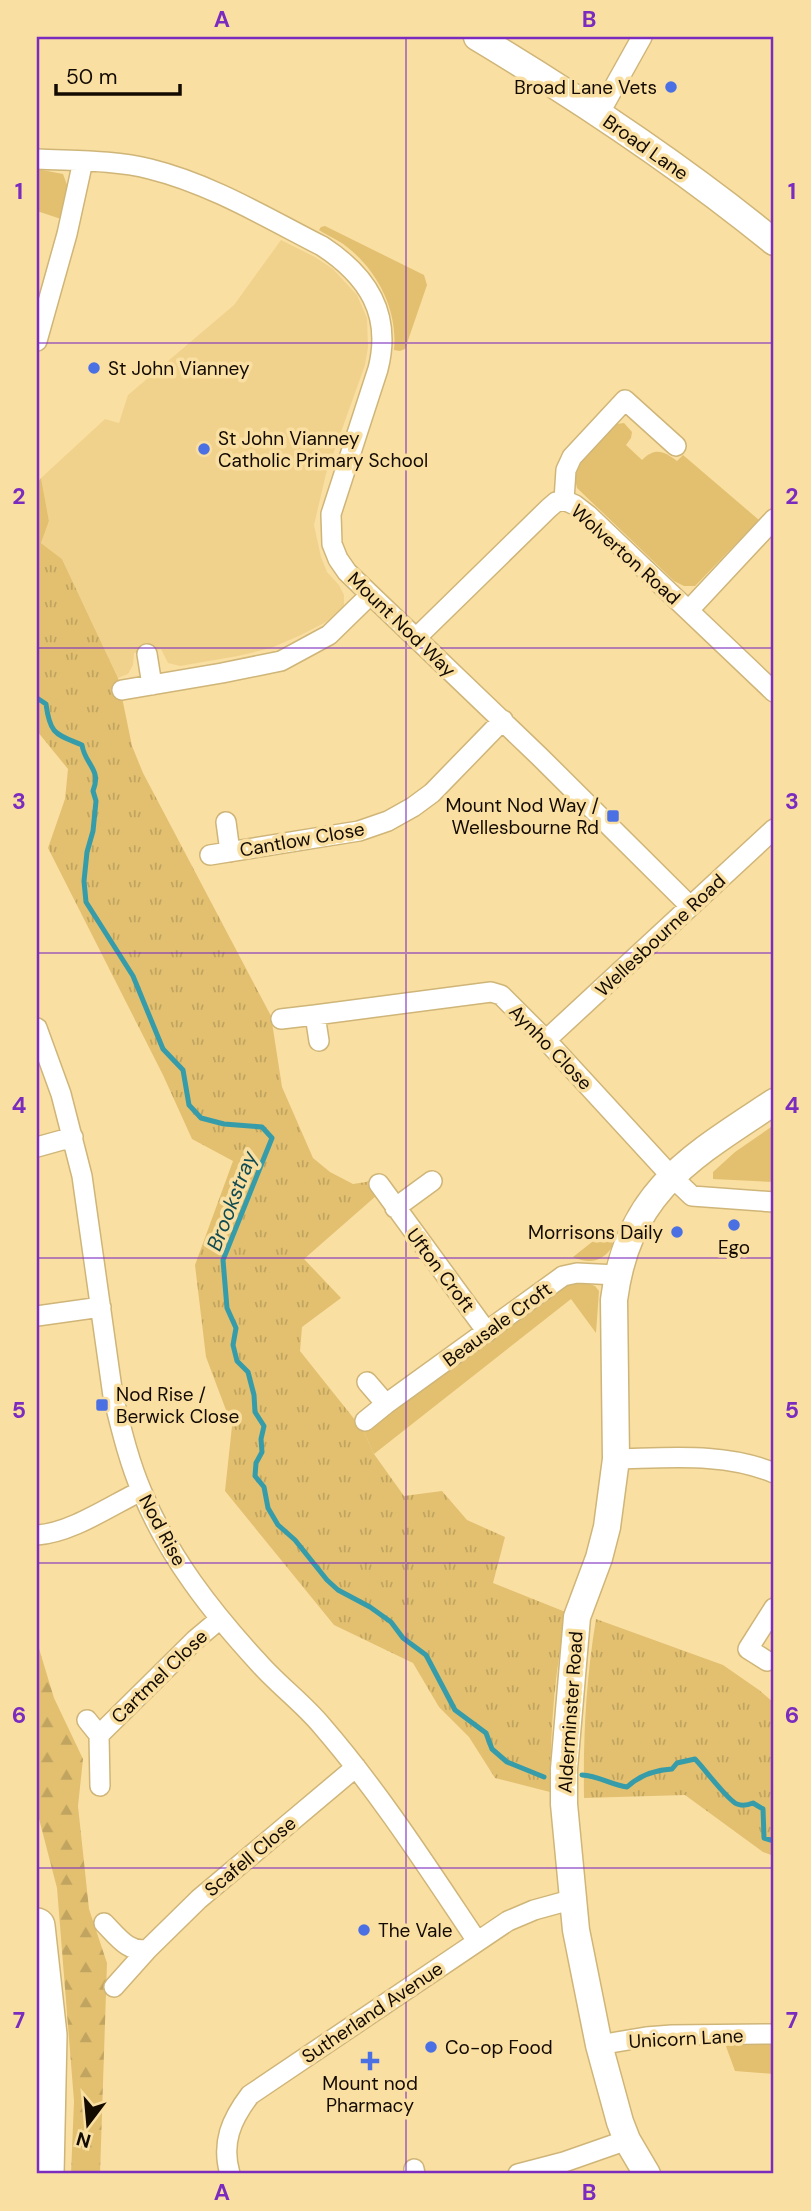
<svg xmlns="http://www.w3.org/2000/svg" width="811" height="2211" font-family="'DM Sans',sans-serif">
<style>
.built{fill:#f1d28d}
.grass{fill:#e2c070}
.forest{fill:url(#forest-firs)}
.park{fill:url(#park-tufts)}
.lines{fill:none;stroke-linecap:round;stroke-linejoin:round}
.stream{stroke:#369ca9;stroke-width:5}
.street-casing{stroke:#cfb578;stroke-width:22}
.secondary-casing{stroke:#cfb578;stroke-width:29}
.highway-casing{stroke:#cfb578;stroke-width:38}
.street{stroke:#fff;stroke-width:19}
.secondary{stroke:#fff;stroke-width:26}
.highway{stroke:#fff;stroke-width:35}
.grid{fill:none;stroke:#7b2cbf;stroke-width:2;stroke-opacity:0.55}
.poi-dot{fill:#4a70e3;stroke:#fadfa2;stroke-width:2.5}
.labels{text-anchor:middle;stroke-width:7;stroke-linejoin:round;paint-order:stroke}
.poi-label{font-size:19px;fill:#130a00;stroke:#fadfa2;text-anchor:start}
.street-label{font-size:19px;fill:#130a00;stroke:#fadfa2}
.water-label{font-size:21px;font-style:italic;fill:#104b52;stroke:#fadfa2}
.neatline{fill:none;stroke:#7b2cbf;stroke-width:2.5}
.grid-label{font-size:23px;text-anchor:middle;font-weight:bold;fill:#7b2cbf}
</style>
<defs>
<pattern id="forest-firs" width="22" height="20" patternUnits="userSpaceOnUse" patternTransform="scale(1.75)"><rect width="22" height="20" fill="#e2c070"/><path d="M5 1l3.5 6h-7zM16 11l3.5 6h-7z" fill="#c1a45f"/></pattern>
<pattern id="park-tufts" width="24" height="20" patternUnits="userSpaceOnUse" patternTransform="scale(1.75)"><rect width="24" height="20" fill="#e2c070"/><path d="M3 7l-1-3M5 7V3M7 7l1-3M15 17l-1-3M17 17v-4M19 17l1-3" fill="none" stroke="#c1a45f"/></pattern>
</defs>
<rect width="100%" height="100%" fill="#fadfa2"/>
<path class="built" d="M281 240 315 257 333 269 357 295 367 318 368 347 365 365 326 474 314 525 321 557 327 572 339 585 344 595V606L326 622 301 635 271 648 238 656 180 666 168 663 161 649 134 653 133 665 128 674 118 678 62 559 41 543 49 521 41 478 105 419 119 423 128 395 234 305Z"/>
<path class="grass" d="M37 169 63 174 67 185 61 219 37 211Z
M325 226 424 275 427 285 405 349 400 351 394 350C398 311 378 271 347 247 339 240 328 236 319 230L321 227Z
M624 423 632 432 631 438 626 445 642 460C655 447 664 451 677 461L683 455 759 520 695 586H684L674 581 577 488C569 463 600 442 616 424Z
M774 1125V1182L713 1179V1172L735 1152Z
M602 1234 614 1244C604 1261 591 1265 573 1257Z
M576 1279 595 1286 599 1291 596 1333 571 1299 374 1454 363 1430 559 1283Z
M774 2040V2074L735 2071 724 2041Z"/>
<path class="forest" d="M37 1642 54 1698 83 1759 78 1806 89 1909 107 1963 100 2174H71L74 2101 57 1888 37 1811Z"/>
<path class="park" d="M41 478 49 521 41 543 62 559 118 678 132 746 143 773 271 1016 282 1087 313 1158 330 1172 353 1184 366 1182 371 1180 376 1196 304 1259 341 1298 302 1327 300 1351 363 1430 374 1454 404 1496 442 1491 467 1520 505 1537 493 1583 568 1613C553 1672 551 1732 550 1792L495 1778 469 1737 439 1707 413 1663 334 1625 225 1491 232 1426 206 1357 195 1265 233 1161 192 1139 163 1075 48 848 65 799 68 769 37 731V483Z
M596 1619 723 1665 759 1690 774 1703V1856L763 1852 685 1795 584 1798C583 1738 586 1679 596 1619Z"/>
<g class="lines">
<path class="stream" d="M37 698 46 704C50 735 56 734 82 745 85 765 102 769 93 791L96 801 93 831 87 852 84 881 86 902 133 976 163 1049 183 1070 189 1105 201 1118 224 1124 262 1127 272 1138 223 1260 227 1308 236 1328 233 1345 237 1361 248 1372 254 1395 255 1412 264 1426 261 1439 262 1452 256 1463 255 1476 264 1487 268 1508 278 1525 295 1540 327 1580 338 1590 370 1607 391 1622 403 1638 426 1655 455 1710 486 1733 492 1749 507 1762 544 1777
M582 1775C599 1776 611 1785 627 1787 640 1775 655 1770 672 1769L677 1763 695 1759C704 1768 728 1801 737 1804 742 1806 748 1805 753 1803L763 1809 764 1838 774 1841"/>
<defs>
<path id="street" d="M599 114 642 37
M37 159C74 161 114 160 150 169 211 184 267 218 322 246 368 276 392 314 378 369L331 514 332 544 338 559 347 572 539 756 690 906
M37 341 67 234 83 161
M564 500 566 470 572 457 625 400 676 446
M689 610 774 519
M416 638 549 508 556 502 564 500 575 505 588 515 774 692
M147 654 152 685
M122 690 222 673 281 661 329 635 370 595
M226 822 230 852
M210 855 359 831 388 821 413 807 432 793 503 720
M281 1019 315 1015
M37 1028 61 1094 82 1176 113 1396C121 1428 129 1462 142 1492 168 1556 212 1612 258 1662 278 1685 303 1703 322 1726 380 1793 428 1868 477 1941
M546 1040 774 829
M319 1041 315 1015 491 992 501 995 546 1040 671 1176 692 1196 774 1202
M37 1147 73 1137
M379 1184 487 1332
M395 1208 432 1181
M37 1316 101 1307
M367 1382 386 1404 563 1276 577 1273 617 1275
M365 1421 386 1404
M616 1459C668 1458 725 1452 774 1473
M37 1535C71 1533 110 1506 141 1491
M767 1661 748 1649 774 1608
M87 1720 99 1735 195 1640 220 1619
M99 1735 100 1786
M104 1923C117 1936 129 1954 148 1949
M114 1987 148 1949 199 1899 356 1767
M599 2045 646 2037 672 2035 774 2034
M414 2169 415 2174
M230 2174C221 2143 231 2120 250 2095L508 1921 534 1910 574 1899
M518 2174 564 2162 627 2140"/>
<path id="secondary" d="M477 37C580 99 681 166 774 242
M647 2174 627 2140 620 2122 599 2045 576 1930 564 1804V1769L577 1617 599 1558 607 1527 616 1459 614 1300C628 1191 691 1157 774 1102"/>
<path id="highway" d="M37 1926 49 2035 46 2174"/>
</defs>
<use href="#street" class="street-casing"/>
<use href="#secondary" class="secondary-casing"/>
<use href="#highway" class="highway-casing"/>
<use href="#street" class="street"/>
<use href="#secondary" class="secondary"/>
<use href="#highway" class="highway"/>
</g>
<path class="grid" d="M406 37V2174M37 343H774M37 648H774M37 953H774M37 1258H774M37 1563H774M37 1868H774"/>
<g class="poi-dot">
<circle cx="671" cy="87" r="7"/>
<circle cx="94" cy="368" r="7"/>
<circle cx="204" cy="449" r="7"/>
<rect x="606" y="809" width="14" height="14" rx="3.5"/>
<circle cx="734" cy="1225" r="7"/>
<circle cx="677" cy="1232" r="7"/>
<rect x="95" y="1398" width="14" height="14" rx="3.5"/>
<circle cx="364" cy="1930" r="7"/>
<circle cx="431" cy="2047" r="7"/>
<path d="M366.5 2050.5h7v7h7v7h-7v7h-7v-7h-7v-7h7z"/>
</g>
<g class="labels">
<g class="poi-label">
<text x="657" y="94" text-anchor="end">Broad Lane Vets</text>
<text x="108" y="375">St John Vianney</text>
<text x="218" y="445">St John Vianney<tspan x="218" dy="22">Catholic Primary School</tspan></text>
<text x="599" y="812" text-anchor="end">Mount Nod Way /<tspan x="599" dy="22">Wellesbourne Rd</tspan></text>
<text x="663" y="1239" text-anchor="end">Morrisons Daily</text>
<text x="734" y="1254" text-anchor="middle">Ego</text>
<text x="116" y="1401">Nod Rise /<tspan x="116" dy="22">Berwick Close</tspan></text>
<text x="378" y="1937">The Vale</text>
<text x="445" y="2054">Co-op Food</text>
<text x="370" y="2090" text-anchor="middle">Mount nod<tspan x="370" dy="22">Pharmacy</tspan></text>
</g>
<g class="street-label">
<text transform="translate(646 147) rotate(35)" y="7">Broad Lane</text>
<text transform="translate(626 554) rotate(42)" y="7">Wolverton Road</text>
<text transform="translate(402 624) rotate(44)" y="7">Mount Nod Way</text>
<text transform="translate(302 839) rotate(-10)" y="7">Cantlow Close</text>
<text transform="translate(660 935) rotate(-43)" y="7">Wellesbourne Road</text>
<text transform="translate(551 1047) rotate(46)" y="7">Aynho Close</text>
<text transform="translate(441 1270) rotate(53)" y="7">Ufton Croft</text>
<text transform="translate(497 1324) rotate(-36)" y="7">Beausale Croft</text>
<text transform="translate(163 1530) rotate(62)" y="7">Nod Rise</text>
<text transform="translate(159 1676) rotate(-44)" y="7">Cartmel Close</text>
<text transform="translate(570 1712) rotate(-86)" y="7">Alderminster Road</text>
<text transform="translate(250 1856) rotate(-40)" y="7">Scafell Close</text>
<text transform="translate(372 2012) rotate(-34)" y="7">Sutherland Avenue</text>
<text transform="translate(686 2038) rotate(-3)" y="7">Unicorn Lane</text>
</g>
<g class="water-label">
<text transform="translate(232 1201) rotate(-69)" y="7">Brookstray</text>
</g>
</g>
<rect width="811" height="2211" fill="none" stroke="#fadfa2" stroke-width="77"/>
<g transform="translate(88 2124) rotate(196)" stroke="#fadfa2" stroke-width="5" paint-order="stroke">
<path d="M0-5L12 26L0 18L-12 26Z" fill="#130a00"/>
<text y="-10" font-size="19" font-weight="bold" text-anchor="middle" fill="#130a00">N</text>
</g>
<path d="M56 84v10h124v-10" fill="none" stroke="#130a00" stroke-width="3.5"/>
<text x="66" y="84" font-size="21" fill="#130a00" stroke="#fadfa2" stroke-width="5" paint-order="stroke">50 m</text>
<rect x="38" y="38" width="734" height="2134" class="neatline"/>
<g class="grid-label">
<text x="222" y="27">A</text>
<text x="589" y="27">B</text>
<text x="19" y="199">1</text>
<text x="792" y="199">1</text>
<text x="19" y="504">2</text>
<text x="792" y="504">2</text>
<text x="19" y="809">3</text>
<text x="792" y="809">3</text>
<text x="19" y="1113">4</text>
<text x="792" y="1113">4</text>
<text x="19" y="1418">5</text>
<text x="792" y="1418">5</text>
<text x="19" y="1723">6</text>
<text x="792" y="1723">6</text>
<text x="19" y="2028">7</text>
<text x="792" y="2028">7</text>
<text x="222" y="2200">A</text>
<text x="589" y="2200">B</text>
</g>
</svg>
